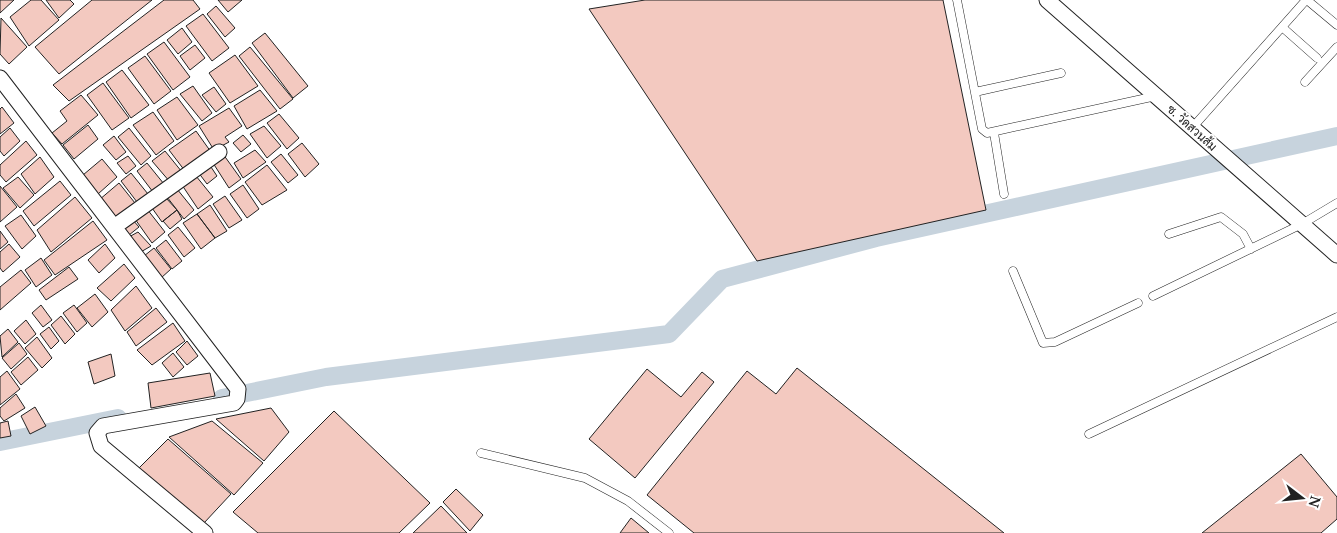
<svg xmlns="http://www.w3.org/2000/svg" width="1337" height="533" font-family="'Noto Serif',Sarabun,serif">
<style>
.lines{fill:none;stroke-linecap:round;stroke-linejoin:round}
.canal{stroke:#c7d3dd;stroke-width:18}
.building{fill:#f3c9c0;stroke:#222}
.lane-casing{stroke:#222;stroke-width:9}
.street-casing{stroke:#222;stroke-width:17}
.lane{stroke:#fff;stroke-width:8}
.street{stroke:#fff;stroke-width:15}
.labels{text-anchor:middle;stroke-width:4;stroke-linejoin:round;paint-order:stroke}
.street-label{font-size:12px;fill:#222;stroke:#fff}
</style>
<rect width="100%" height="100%" fill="#fff"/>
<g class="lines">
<path class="canal" d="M222 398 326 377 669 334 722 279 876 238 1337 136
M0 442 118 418"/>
</g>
<path class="building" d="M0 0H14L0 13Z
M31 0H41L59 20 29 46 10 17Z
M46 0H70L74 4 59 18Z
M92 0H152L59 74 35 47Z
M164 0H193L200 9 69 101 53 85Z
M218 0H242L228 12Z
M645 0H943L986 210 757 261 589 9Z
M216 6 235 28 225 37 207 14Z
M203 14 229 48 212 61 186 26Z
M1 18 27 47 9 64 0 54Z
M182 28 192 42 178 54 167 40Z
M265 33 308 86 293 98 252 43Z
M164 42 190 77 173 90 147 54Z
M195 45 205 58 190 70 180 56Z
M250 47 293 99 280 109 239 56Z
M235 55 258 86 230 103 209 73Z
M145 56 171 91 154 104 128 68Z
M122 70 149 105 131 118 106 82Z
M103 83 129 118 112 130 87 95Z
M193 86 212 113 202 121 180 94Z
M214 87 226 104 216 112 202 95Z
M260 90 277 111 247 129 234 106Z
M81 95 98 115 62 144 52 133 67 121 60 111Z
M177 97 198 125 177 140 157 110Z
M2 107 14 123 0 134V109Z
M229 108 242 126 225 137 229 142 214 150 199 126Z
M153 112 174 141 156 155 133 125Z
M279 114 299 138 287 149 267 123Z
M88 125 98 139 74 159 63 145Z
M264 126 281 146 267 158 250 134Z
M10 128 20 141 4 156 0 151V137Z
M129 128 151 156 141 165 118 137Z
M196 131 211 152 185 171 169 150Z
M243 135 251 144 241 152 233 143Z
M114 136 126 152 116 160 103 145Z
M26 141 37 155 6 182 0 175V165Z
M302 143 319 164 305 177 288 154Z
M255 150 266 162 243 178 234 163Z
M165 151 182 172 170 182 152 161Z
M223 154 241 179 229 188 213 163Z
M281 154 298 175 288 183 271 162Z
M128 156 136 166 126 174 117 163Z
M40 157 54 177 35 194 21 174Z
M102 159 117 177 98 194 83 175Z
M147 163 164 184 153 192 137 171Z
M209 164 217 176 207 184 198 172Z
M267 165 287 190 262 205 245 182Z
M131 173 148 194 137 202 121 181Z
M196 176 213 197 198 209 182 185Z
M18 177 34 195 20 208 3 188Z
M60 181 71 195 34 226 23 211Z
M119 183 135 203 116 222 99 200Z
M243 185 259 209 247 218 230 194Z
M0 186 17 207 0 222Z
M177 189 194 210 184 219 167 197Z
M225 196 242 220 229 228 213 204Z
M75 197 92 218 51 252 37 230Z
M166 198 177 210 162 222 152 208Z
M210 205 227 231 215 238 197 214Z
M147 209 165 232 152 243 135 219Z
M177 210 182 219 170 229 163 221Z
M197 214 215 238 201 249 183 223Z
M21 215 36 236 22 249 5 226Z
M132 219 139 227 129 235 122 226Z
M93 221 107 240 55 275 44 260Z
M178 227 195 248 184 257 168 235Z
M0 231 8 242 0 249Z
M138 232 151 246 139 253 127 238Z
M166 240 182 261 172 269 156 248Z
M9 244 20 257 3 272 0 268V252Z
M105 244 115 258 99 273 88 260Z
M154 248 171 269 161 278 144 256Z
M41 258 52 275 36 287 25 270Z
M124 264 135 278 111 301 97 288Z
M69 267 78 279 46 300 39 290Z
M21 270 31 283 0 310V287Z
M136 286 152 308 125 331 111 310Z
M95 294 108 312 92 327 77 308Z
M41 305 52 320 43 327 32 313Z
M74 305 87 323 77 332 63 313Z
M156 308 167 322 136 346 127 332Z
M61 316 75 334 65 344 51 325Z
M26 320 36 334 25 344 14 331Z
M173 323 185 341 152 365 137 350Z
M49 327 59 341 51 349 40 334Z
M8 329 18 342 2 357 0 336Z
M37 337 52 358 42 368 25 348Z
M187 341 198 356 187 365 176 352Z
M19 343 27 354 11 369 2 358Z
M173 353 184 367 173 377 162 363Z
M111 354 115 376 94 384 88 362Z
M28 357 38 370 21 385 11 372Z
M797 368 1004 533H694L647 495 747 371 776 394Z
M647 369 681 397 702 372 714 382 635 478 589 439Z
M7 371 20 389 0 405V377Z
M210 373 215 396 151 408 148 383Z
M16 394 25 408 4 421 0 416V408Z
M35 407 46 426 30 434 21 416Z
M271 408 289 432 264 461 216 419Z
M334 411 430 503 399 533H258L233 512Z
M8 421 11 436 0 438V423Z
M212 421 263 463 234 495 169 437Z
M168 439 231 494 204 523 138 469Z
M1301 454 1337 497V519L1321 533H1202Z
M456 489 483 515 470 531 443 502Z
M441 506 467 533H413Z
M631 518 649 533H620Z"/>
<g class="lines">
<defs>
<path id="lane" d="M957 0 982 129 987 133 1156 96
M1307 0 1337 25
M1282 27 1317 58
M1305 82 1337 47
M975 92 1061 73
M1192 128 1306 0
M994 133 1004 194
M1169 234 1221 217 1243 234 1251 249
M1013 271 1043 343 1055 342 1138 303
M1153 296 1302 224 1337 203
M1089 434 1337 317
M481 453 585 478 628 501 669 533"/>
<path id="street" d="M1047 0 1337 255
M0 78 238 389 237 399 234 403 103 426 97 433 101 446 205 533
M114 227 219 152"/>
</defs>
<use href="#lane" class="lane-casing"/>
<use href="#street" class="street-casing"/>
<use href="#lane" class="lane"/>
<use href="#street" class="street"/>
</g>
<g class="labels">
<g class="street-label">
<text transform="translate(1192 128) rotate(42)" y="4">ซ. วัดสวนส้ม</text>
</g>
</g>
<g transform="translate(1302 498) rotate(106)" stroke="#ffffff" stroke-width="4" paint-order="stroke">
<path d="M0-4L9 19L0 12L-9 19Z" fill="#222222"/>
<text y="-8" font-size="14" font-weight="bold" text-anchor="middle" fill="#222222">N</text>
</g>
</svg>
